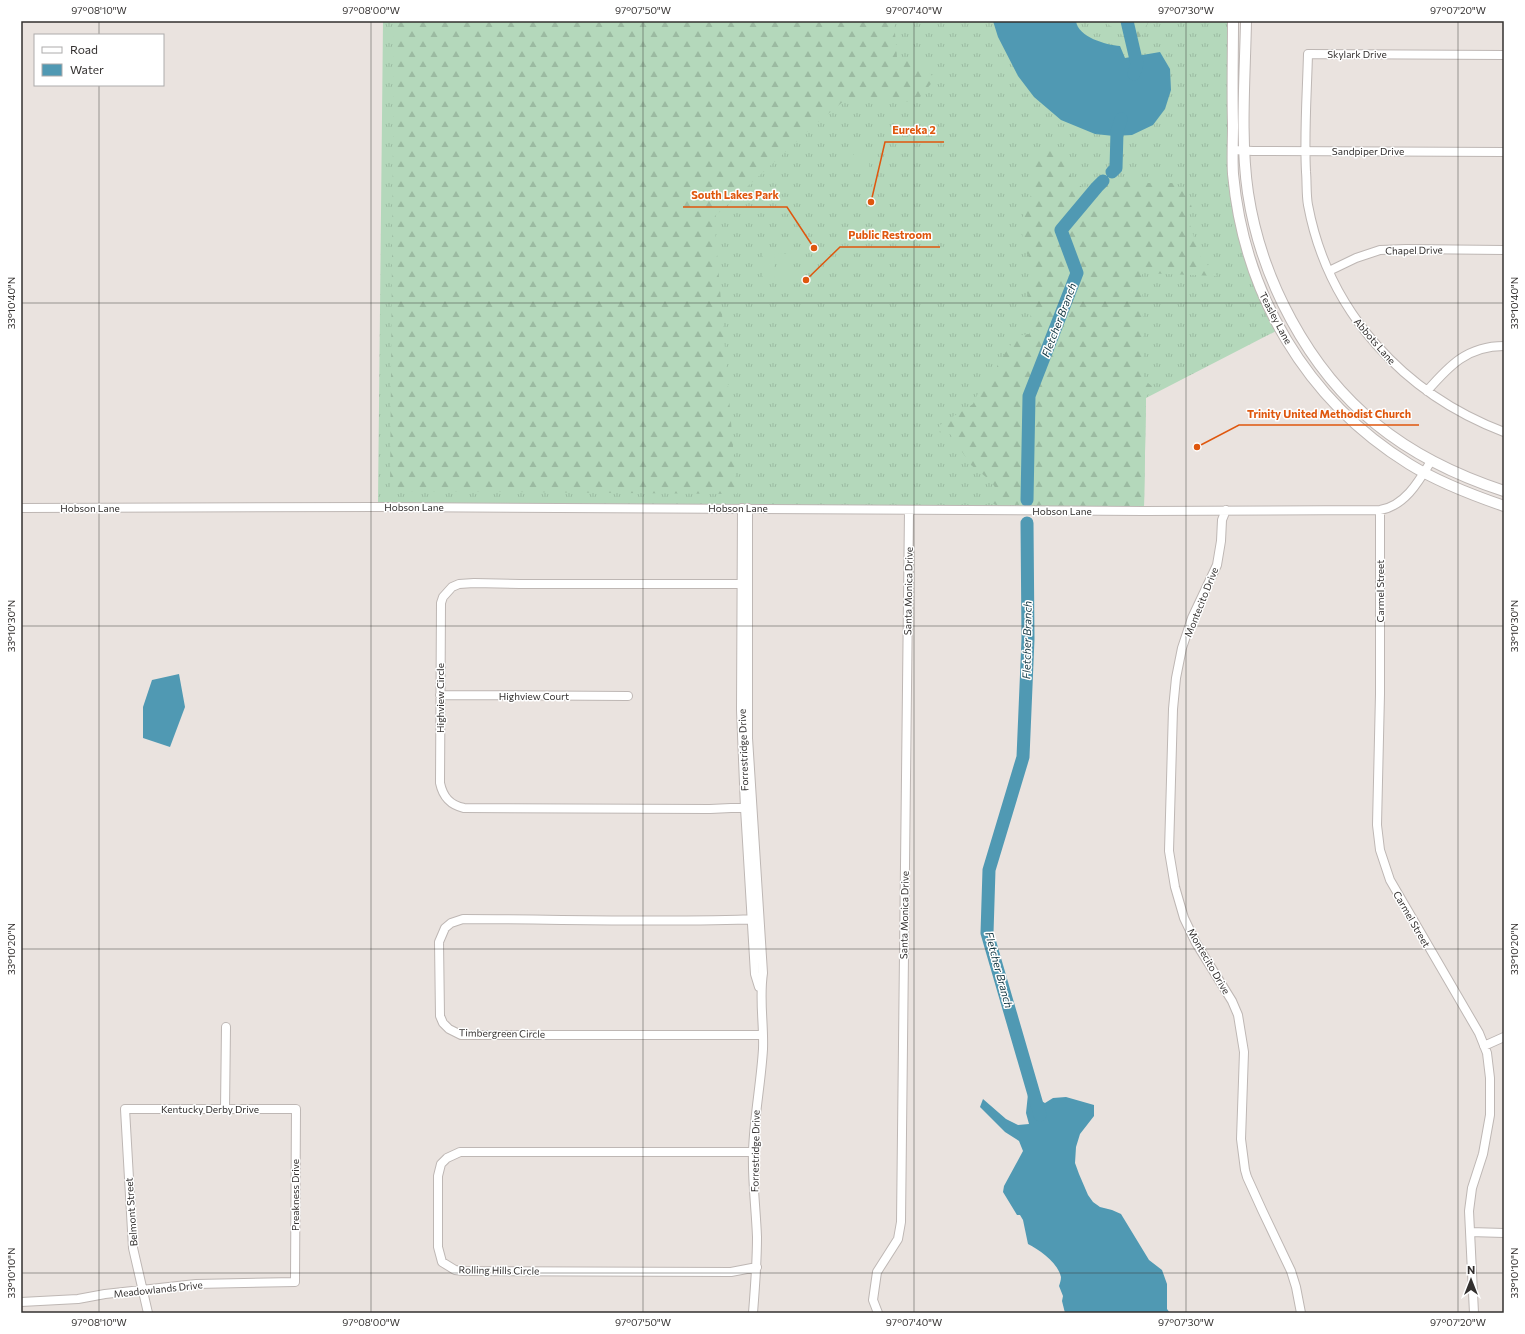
<svg xmlns="http://www.w3.org/2000/svg" width="1525" height="1334" font-family="Commissioner,sans-serif">
<style>
.grass{fill:url(#grass-tufts)}
.forest{fill:url(#forest-firs)}
.pitch{fill:#b4d8bb}
.water{fill:#5099b3}
.lines{fill:none;stroke-linecap:round;stroke-linejoin:round}
.river{stroke:#5099b3;stroke-width:13}
.minor-casing{stroke:#beb7b4;stroke-width:10}
.major-casing{stroke:#beb7b4;stroke-width:12}
.minor{stroke:#fff;stroke-width:8}
.major{stroke:#fff;stroke-width:10}
.ticks{fill:none;stroke:#33302f;stroke-width:1;stroke-opacity:0.45}
.labels{text-anchor:middle;stroke-width:3;stroke-linejoin:round;paint-order:stroke}
.street-label{font-size:10px;fill:#33302f;stroke:#fff}
.water-label{font-size:11px;font-style:italic;fill:#133641;stroke:#fff}
.leader{fill:none;stroke:#df570e;stroke-width:1.5}
.callout-dot{fill:#df570e;stroke:#fff;stroke-width:1.5}
.callout-label{font-size:11px;text-anchor:middle;font-weight:bold;fill:#df570e;stroke:#fff;stroke-width:3;stroke-linejoin:round;paint-order:stroke}
.neatline{fill:none;stroke:#33302f;stroke-width:1.5}
.ticks-label{font-size:10px;text-anchor:middle;fill:#33302f}
</style>
<defs>
<pattern id="grass-tufts" width="24" height="20" patternUnits="userSpaceOnUse"><rect width="24" height="20" fill="#b4d8bb"/><path d="M3 7l-1-3M5 7V3M7 7l1-3M15 17l-1-3M17 17v-4M19 17l1-3" fill="none" stroke="#9bbaa1"/></pattern>
<pattern id="forest-firs" width="22" height="20" patternUnits="userSpaceOnUse"><rect width="22" height="20" fill="#b4d8bb"/><path d="M5 1l3.5 6h-7zM16 11l3.5 6h-7z" fill="#9bbaa1"/></pattern>
</defs>
<rect width="100%" height="100%" fill="#eae3df"/>
<path class="grass" d="M383 21H1233V150L1240 218 1280 329 1146 398 1144 507 378 503Z"/>
<path class="forest" d="M394 21H894L897 57 916 58 935 79 915 103 883 98 845 100 818 122 714 217 737 494 390 491Z
M1104 21H1149L1143 34 1135 42 1130 41Z
M1047 144C1063 154 1070 158 1071 178L1082 187 1086 197 1101 186 1103 175 1141 183H1174L1188 195 1192 208 1188 219 1200 256 1217 276 1142 273 1144 380 1152 386 1146 398 1144 507 996 505 987 501 990 493 996 489 991 481 971 465 950 434 939 432 940 425 973 404 982 385 993 381 998 363 1017 336 1029 334 1031 311 1026 288 1036 270 1022 245 1023 216 1033 190 1031 165Z"/>
<path class="pitch" d="M854 147H869V174H854Z
M763 253H775L774 279H763Z
M778 253 790 254V279H778Z"/>
<path class="water" d="M993 21H1076C1078 37 1106 45 1120 46L1125 58 1160 52 1170 69 1171 90 1165 109 1153 125 1132 135 1114 136 1095 134 1061 120 1034 97 1018 76 998 37Z
M179 674 185 707 170 747 143 738V707L152 680Z
M1028 1094 1045 1103 1053 1098 1066 1097 1094 1105V1116L1080 1134 1076 1147 1075 1163 1079 1174 1088 1195 1093 1202 1100 1207 1112 1210 1121 1214 1149 1260 1162 1270 1167 1284V1309L1170 1313H1065L1062 1301 1063 1296 1059 1286C1060 1283 1061 1280 1061 1277 1058 1263 1040 1250 1028 1244L1023 1220 1020 1215H1017L1003 1192 1004 1186 1023 1151 1019 1141 1005 1132 980 1107 983 1099 1006 1119 1018 1125 1029 1124 1026 1113Z"/>
<g class="lines">
<path class="river" d="M1127 21 1137 64 1134 74
M1112 172 1116 168 1117 132 1121 119
M1027 500 1029 396 1077 273 1061 230 1097 187 1103 181
M1027 523 1028 639 1023 757 989 870 987 933 1040 1115"/>
<defs>
<path id="minor" d="M1504 55 1308 54C1307 93 1304 133 1306 172 1307 182 1306 194 1308 205 1328 312 1404 394 1504 432
M1233 150 1253 151 1504 152
M1329 271 1356 258 1380 250 1406 249 1504 250
M1427 391C1449 366 1467 346 1504 346
M21 508 378 507 1144 511 1380 510C1405 506 1419 481 1431 461
M742 508 741 710 745 808 755 974 759 987
M748 508V738L763 973C759 999 764 1023 763 1049 761 1083 754 1117 753 1152 752 1180 756 1209 757 1237 757 1262 755 1288 753 1313
M1226 510 1222 520 1221 541 1217 565 1192 618 1182 648 1176 678 1173 709 1169 851 1175 887 1184 918 1196 943 1232 1001 1238 1015 1244 1052 1241 1139 1245 1170 1247 1177 1262 1210 1291 1271 1296 1287 1301 1313
M1380 510V694L1377 825 1380 850 1390 880 1479 1033 1487 1053 1490 1078V1115L1483 1154 1472 1188 1469 1211 1474 1313
M748 584H520L474 583 459 584 452 587 443 597 441 603 440 783C443 797 450 805 464 808L710 809 752 807
M440 695 628 696
M759 919C660 923 562 919 463 919L451 923 445 928 439 942 440 1016 443 1023 449 1029 461 1035H763
M1484 1046 1504 1037
M225 1109 226 1027
M753 1152H460L447 1158 441 1164 438 1176V1247L442 1262 455 1270 463 1271 731 1272 757 1267
M1470 1232 1504 1233
M21 1302 78 1299 105 1294 196 1284 295 1282 296 1109H125L133 1248 148 1313
M878 1313 873 1300 877 1272 898 1239 901 1222 909 510"/>
<path id="major" d="M1233 21C1233 56 1232 90 1233 125 1233 141 1232 158 1233 174 1244 294 1306 400 1409 464 1438 482 1472 495 1504 506
M1246 21C1245 77 1240 139 1248 193 1261 279 1308 369 1376 424 1414 455 1458 476 1504 491"/>
</defs>
<use href="#minor" class="minor-casing"/>
<use href="#major" class="major-casing"/>
<use href="#minor" class="minor"/>
<use href="#major" class="major"/>
</g>
<path class="ticks" d="M99 21V35M371 21V1313M643 21V1313M914 21V1313M1186 21V1313M1458 21V1313M99 85V1313M21 303H1504M21 626H1504M21 949H1504M21 1273H1504"/>
<g class="labels">
<g class="street-label">
<text x="1357" y="58">Skylark Drive</text>
<text x="1368" y="155">Sandpiper Drive</text>
<text transform="translate(1414 250) rotate(-1)" y="4">Chapel Drive</text>
<text transform="translate(1276 318) rotate(62)" y="4">Teasley Lane</text>
<text transform="translate(1375 341) rotate(49)" y="4">Abbots Lane</text>
<text x="414" y="511">Hobson Lane</text>
<text x="90" y="512">Hobson Lane</text>
<text x="738" y="512">Hobson Lane</text>
<text x="1062" y="515">Hobson Lane</text>
<text transform="translate(908 591) rotate(-89)" y="4">Santa Monica Drive</text>
<text transform="translate(1380 591) rotate(-90)" y="4">Carmel Street</text>
<text transform="translate(1201 602) rotate(-68)" y="4">Montecito Drive</text>
<text x="534" y="700">Highview Court</text>
<text transform="translate(440 698) rotate(-90)" y="4">Highview Circle</text>
<text transform="translate(743 750) rotate(-92)" y="4">Forrestridge Drive</text>
<text transform="translate(904 915) rotate(-89)" y="4">Santa Monica Drive</text>
<text transform="translate(1412 919) rotate(60)" y="4">Carmel Street</text>
<text transform="translate(1209 961) rotate(60)" y="4">Montecito Drive</text>
<text transform="translate(502 1033) rotate(1)" y="4">Timbergreen Circle</text>
<text x="210" y="1113">Kentucky Derby Drive</text>
<text transform="translate(755 1151) rotate(-89)" y="4">Forrestridge Drive</text>
<text transform="translate(295 1195) rotate(-90)" y="4">Preakness Drive</text>
<text transform="translate(131 1212) rotate(-94)" y="4">Belmont Street</text>
<text transform="translate(499 1270) rotate(1)" y="4">Rolling Hills Circle</text>
<text transform="translate(158 1289) rotate(-6)" y="4">Meadowlands Drive</text>
</g>
<g class="water-label">
<text transform="translate(1059 320) rotate(-69)" y="4">Fletcher Branch</text>
<text transform="translate(1027 640) rotate(-89)" y="4">Fletcher Branch</text>
<text transform="translate(999 970) rotate(75)" y="4">Fletcher Branch</text>
</g>
</g>
<path class="leader" d="M871 202L885 142H944M814 248L787 207H683M806 280L840 247H940M1197 447L1239 425H1419"/>
<g class="callout-dot">
<circle cx="871" cy="202" r="4"/>
<circle cx="814" cy="248" r="4"/>
<circle cx="806" cy="280" r="4"/>
<circle cx="1197" cy="447" r="4"/>
</g>
<g class="callout-label">
<text x="914" y="134">Eureka 2</text>
<text x="735" y="199">South Lakes Park</text>
<text x="890" y="239">Public Restroom</text>
<text x="1329" y="418">Trinity United Methodist Church</text>
</g>
<rect width="1525" height="1334" fill="none" stroke="#ffffff" stroke-width="44"/>
<rect x="34" y="34" width="130" height="52" fill="#ffffff" stroke="#adacac"/>
<rect x="42" y="47" width="20" height="6" fill="#ffffff" stroke="#adacac"/>
<text x="70" y="54" font-size="12" fill="#33302f">Road</text>
<rect x="42" y="64" width="20" height="12" fill="#5099b3" stroke="#adacac"/>
<text x="70" y="74" font-size="12" fill="#33302f">Water</text>
<g transform="translate(1471 1280)" stroke="#ffffff" stroke-width="3" paint-order="stroke">
<path d="M0-3L7 15L0 10L-7 15Z" fill="#33302f"/>
<text y="-6" font-size="11" font-weight="bold" text-anchor="middle" fill="#33302f">N</text>
</g>
<rect x="22" y="22" width="1481" height="1290" class="neatline"/>
<g class="ticks-label">
<text x="99" y="14">97°08'10"W</text>
<text x="371" y="14">97°08'00"W</text>
<text x="643" y="14">97°07'50"W</text>
<text x="914" y="14">97°07'40"W</text>
<text x="1186" y="14">97°07'30"W</text>
<text x="1458" y="14">97°07'20"W</text>
<text transform="translate(11 303) rotate(-90)" y="4">33°10'40"N</text>
<text transform="translate(1514 303) rotate(-90)" y="4">33°10'40"N</text>
<text transform="translate(11 626) rotate(-90)" y="4">33°10'30"N</text>
<text transform="translate(1514 626) rotate(-90)" y="4">33°10'30"N</text>
<text transform="translate(11 949) rotate(-90)" y="4">33°10'20"N</text>
<text transform="translate(1514 949) rotate(-90)" y="4">33°10'20"N</text>
<text transform="translate(11 1273) rotate(-90)" y="4">33°10'10"N</text>
<text transform="translate(1514 1273) rotate(-90)" y="4">33°10'10"N</text>
<text x="99" y="1326">97°08'10"W</text>
<text x="371" y="1326">97°08'00"W</text>
<text x="643" y="1326">97°07'50"W</text>
<text x="914" y="1326">97°07'40"W</text>
<text x="1186" y="1326">97°07'30"W</text>
<text x="1458" y="1326">97°07'20"W</text>
</g>
</svg>
